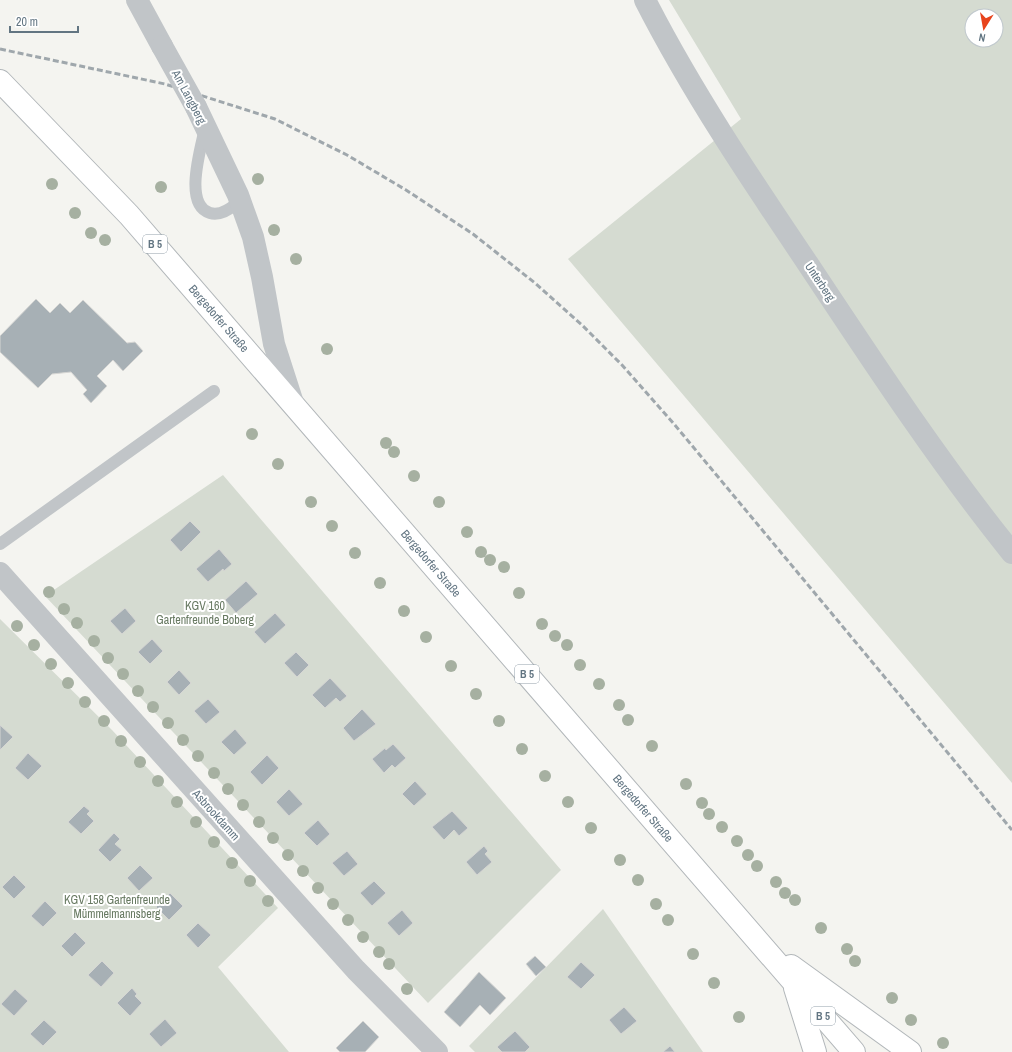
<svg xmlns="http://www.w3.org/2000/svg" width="1012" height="1052" font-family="'Archivo Narrow',sans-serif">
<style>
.green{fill:#d5dbd1;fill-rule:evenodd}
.building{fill:#a7b0b5;stroke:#d5d5d3}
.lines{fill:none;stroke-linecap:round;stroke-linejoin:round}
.primary-casing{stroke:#b2b7ba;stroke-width:24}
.service{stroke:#c1c5c8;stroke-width:12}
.minor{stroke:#c1c5c8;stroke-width:22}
.tertiary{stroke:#c1c5c8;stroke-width:22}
.primary{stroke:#fff;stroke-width:22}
.rail{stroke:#9fa7ac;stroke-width:3;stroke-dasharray:6 3;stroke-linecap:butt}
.tertiary-bridge{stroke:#c1c5c8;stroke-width:22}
.tree{fill:#a6b0a1}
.labels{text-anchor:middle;stroke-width:4;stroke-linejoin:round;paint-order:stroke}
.shield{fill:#fff;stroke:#919ea8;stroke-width:1}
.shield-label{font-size:11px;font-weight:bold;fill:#627582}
.street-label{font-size:12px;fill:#627582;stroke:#fff}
.park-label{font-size:12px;fill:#677961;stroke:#fff}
</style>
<rect width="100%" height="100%" fill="#f4f4f0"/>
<path class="green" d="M669 0H1012V783L568 259 741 119ZM972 16H996V40H972Z
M223 475 561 870 428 1003 45 596Z
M0 619 112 730 278 908 218 967 289 1052H0Z
M603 909 703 1052H475L469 1046Z"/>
<path class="building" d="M36 299 50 313 60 303 70 313 83 300 127 343 135 342 143 351 123 371 113 360 97 376 107 386 91 403 83 394 87 390 71 372 52 374 38 388 0 352V336Z
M190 521 201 532 181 552 170 540Z
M219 549 232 564 224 571 223 569 208 582 196 569Z
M246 581 258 594 236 613 225 600Z
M125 608 136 621 122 634 110 621Z
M275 613 286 625 265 644 254 632Z
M152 639 163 651 150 664 138 652Z
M296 652 309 665 297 677 284 663Z
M179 670 191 683 179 695 167 682Z
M330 678 347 696 340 702 336 698 325 708 312 695Z
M208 699 220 712 206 724 194 711Z
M362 709 376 724 354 741 343 728Z
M0 725 13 737 0 750Z
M235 729 247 743 234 755 221 742Z
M393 744 406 758 395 768 392 765 384 773 372 759 385 748 386 750Z
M28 753 42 766 28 780 15 768Z
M267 755 279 768 262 785 250 772Z
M415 781 427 794 414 806 402 794Z
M289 789 303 804 289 816 276 802Z
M84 806 90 811 87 814 94 821 81 834 68 822Z
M452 811 468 828 459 836 454 830 444 840 432 827Z
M318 820 330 834 317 846 304 833Z
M114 833 120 839 115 844 122 850 110 862 98 850Z
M484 846 488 851 485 854 492 862 477 875 466 862Z
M347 851 358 864 344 876 332 863Z
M140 865 153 878 139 891 127 878Z
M14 875 26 887 14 899 2 887Z
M374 881 386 893 372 906 360 893Z
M170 893 183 906 169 920 156 907Z
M45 901 57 913 43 927 31 916Z
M402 910 413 923 399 936 387 923Z
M198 923 211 935 198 948 186 935Z
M75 932 86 943 72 957 61 946Z
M535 956 546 967 536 976 526 964Z
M102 961 114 973 101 987 88 975Z
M581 962 595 975 581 989 567 977Z
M479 972 506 998 490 1015 480 1005 460 1027 444 1012Z
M132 988 137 994 135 996 142 1003 130 1016 117 1003Z
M15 989 28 1001 14 1016 1 1004Z
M624 1007 637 1021 621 1034 609 1020Z
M165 1019 177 1033 161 1047 149 1034Z
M44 1020 57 1032 43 1046 30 1034Z
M363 1021 379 1037 365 1052H340L336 1048Z
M515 1031 530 1047 525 1052H502L497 1047Z
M670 1046 675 1052H663Z"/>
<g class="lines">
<defs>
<g id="primary">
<path id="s1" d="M0 81 129 215 854 1052"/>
<path d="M791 966 910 1052"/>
<path d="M795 988 815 1052"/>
</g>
</defs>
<use href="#primary" class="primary-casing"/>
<path class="service" d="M205 128C201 148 183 205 210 213 220 216 229 210 237 203L238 196
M0 544 214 391"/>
<path class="minor" d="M645 0C692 92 750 178 808 264 873 362 938 461 1012 553
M0 573 356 970 437 1052"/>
<path class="tertiary" d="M137 0 162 46
M196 107 238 195 253 237 262 277 274 344 293 403"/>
<use href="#primary" class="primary"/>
<path class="rail" d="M0 49 165 84 275 119 347 155 406 190 473 234 535 283 582 325 622 365 674 424 1012 830"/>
<path class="tertiary-bridge" d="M162 46 196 107"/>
</g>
<g class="tree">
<circle cx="258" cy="179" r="6"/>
<circle cx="52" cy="184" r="6"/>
<circle cx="161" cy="187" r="6"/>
<circle cx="75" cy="213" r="6"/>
<circle cx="274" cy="230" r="6"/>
<circle cx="91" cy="233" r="6"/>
<circle cx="105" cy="240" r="6"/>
<circle cx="296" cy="259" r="6"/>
<circle cx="327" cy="349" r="6"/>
<circle cx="252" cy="434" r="6"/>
<circle cx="386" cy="443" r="6"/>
<circle cx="394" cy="452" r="6"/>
<circle cx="278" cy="464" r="6"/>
<circle cx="414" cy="476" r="6"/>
<circle cx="311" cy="502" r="6"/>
<circle cx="439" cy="502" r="6"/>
<circle cx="332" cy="526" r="6"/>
<circle cx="467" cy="532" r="6"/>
<circle cx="481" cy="552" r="6"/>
<circle cx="355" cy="553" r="6"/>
<circle cx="490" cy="560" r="6"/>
<circle cx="504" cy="567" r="6"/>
<circle cx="380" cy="583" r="6"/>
<circle cx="49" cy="592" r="6"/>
<circle cx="519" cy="593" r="6"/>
<circle cx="64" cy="609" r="6"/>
<circle cx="404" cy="611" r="6"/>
<circle cx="77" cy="623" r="6"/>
<circle cx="542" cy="624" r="6"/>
<circle cx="17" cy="626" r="6"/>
<circle cx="555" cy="636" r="6"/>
<circle cx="426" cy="637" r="6"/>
<circle cx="94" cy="641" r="6"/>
<circle cx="34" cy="645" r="6"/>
<circle cx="567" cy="645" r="6"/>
<circle cx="108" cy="658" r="6"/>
<circle cx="51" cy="664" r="6"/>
<circle cx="580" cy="665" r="6"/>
<circle cx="451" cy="666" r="6"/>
<circle cx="123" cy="674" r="6"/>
<circle cx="68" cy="683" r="6"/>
<circle cx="599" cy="684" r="6"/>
<circle cx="138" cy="691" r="6"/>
<circle cx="476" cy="694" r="6"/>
<circle cx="85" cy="702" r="6"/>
<circle cx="619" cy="705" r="6"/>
<circle cx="153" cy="707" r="6"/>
<circle cx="628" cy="720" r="6"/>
<circle cx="104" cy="721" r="6"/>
<circle cx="499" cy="721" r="6"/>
<circle cx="168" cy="723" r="6"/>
<circle cx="183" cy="740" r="6"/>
<circle cx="121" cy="741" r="6"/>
<circle cx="652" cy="746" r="6"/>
<circle cx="522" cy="749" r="6"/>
<circle cx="198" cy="756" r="6"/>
<circle cx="140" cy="762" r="6"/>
<circle cx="214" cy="773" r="6"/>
<circle cx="545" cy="776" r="6"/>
<circle cx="158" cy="781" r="6"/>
<circle cx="686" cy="784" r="6"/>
<circle cx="228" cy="789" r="6"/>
<circle cx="177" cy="802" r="6"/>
<circle cx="568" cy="802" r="6"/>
<circle cx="702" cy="803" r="6"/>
<circle cx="243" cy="805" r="6"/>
<circle cx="709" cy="814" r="6"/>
<circle cx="196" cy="822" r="6"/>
<circle cx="259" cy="822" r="6"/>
<circle cx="722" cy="827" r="6"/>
<circle cx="591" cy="828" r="6"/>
<circle cx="273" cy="838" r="6"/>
<circle cx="737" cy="841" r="6"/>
<circle cx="214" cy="842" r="6"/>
<circle cx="288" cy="855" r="6"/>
<circle cx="748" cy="855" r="6"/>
<circle cx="620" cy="860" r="6"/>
<circle cx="232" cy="863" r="6"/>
<circle cx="757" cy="866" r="6"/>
<circle cx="303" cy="871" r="6"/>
<circle cx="638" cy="880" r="6"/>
<circle cx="250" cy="881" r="6"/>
<circle cx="776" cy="882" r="6"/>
<circle cx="318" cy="888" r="6"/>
<circle cx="785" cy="893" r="6"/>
<circle cx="795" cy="900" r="6"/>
<circle cx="268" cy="901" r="6"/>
<circle cx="333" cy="904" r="6"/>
<circle cx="656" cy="904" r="6"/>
<circle cx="348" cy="920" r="6"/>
<circle cx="668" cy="920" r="6"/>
<circle cx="821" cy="928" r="6"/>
<circle cx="363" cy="937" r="6"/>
<circle cx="847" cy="949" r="6"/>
<circle cx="379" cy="952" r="6"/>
<circle cx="693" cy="954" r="6"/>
<circle cx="855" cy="961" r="6"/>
<circle cx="389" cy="964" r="6"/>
<circle cx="714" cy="983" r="6"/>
<circle cx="407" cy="989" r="6"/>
<circle cx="892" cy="998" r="6"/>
<circle cx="739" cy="1017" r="6"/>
<circle cx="911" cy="1020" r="6"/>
<circle cx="943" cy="1043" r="6"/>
</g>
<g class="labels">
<g class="shield">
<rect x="143" y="235" width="24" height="18" rx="3"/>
<rect x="515" y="665" width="24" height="18" rx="3"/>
<rect x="811" y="1007" width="24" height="18" rx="3"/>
</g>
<g class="shield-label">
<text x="155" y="248">B 5</text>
<text x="527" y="678">B 5</text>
<text x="823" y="1020">B 5</text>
</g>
<g class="street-label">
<text transform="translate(189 97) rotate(62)" y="4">Am Langberg</text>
<text transform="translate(820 282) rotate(56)" y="4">Unterberg</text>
<text dy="4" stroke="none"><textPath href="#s1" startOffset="323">Bergedorfer Straße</textPath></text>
<text dy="4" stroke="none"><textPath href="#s1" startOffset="647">Bergedorfer Straße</textPath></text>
<text dy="4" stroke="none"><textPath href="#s1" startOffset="971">Bergedorfer Straße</textPath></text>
<text transform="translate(216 815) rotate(48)" y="4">Asbrookdamm</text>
</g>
<g class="park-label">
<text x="205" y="610">KGV 160<tspan x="205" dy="14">Gartenfreunde Boberg</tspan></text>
<text x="117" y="904">KGV 158 Gartenfreunde<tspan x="117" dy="14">Mümmelmannsberg</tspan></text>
</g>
</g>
<g transform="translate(984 28) rotate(191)"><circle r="19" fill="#ffffff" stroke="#c0c8cd"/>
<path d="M0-3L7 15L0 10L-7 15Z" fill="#e8441c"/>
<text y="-6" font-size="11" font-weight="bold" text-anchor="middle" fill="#627582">N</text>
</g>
<path d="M10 26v6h68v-6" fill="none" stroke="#627582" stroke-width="2"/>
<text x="16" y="26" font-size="12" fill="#627582" stroke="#ffffff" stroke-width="3" paint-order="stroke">20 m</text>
</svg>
